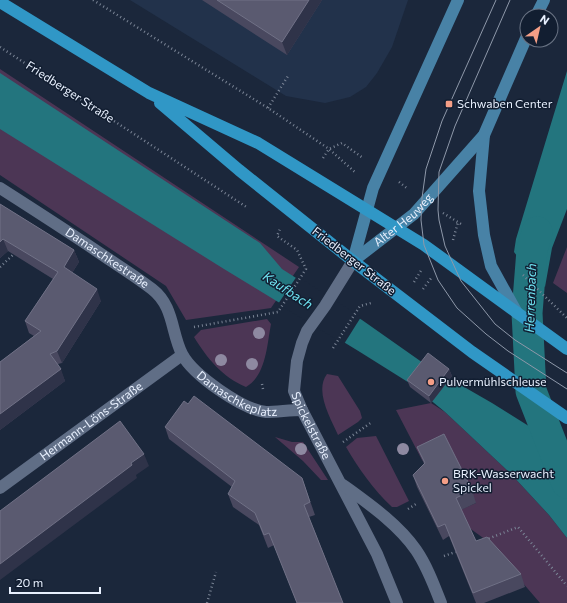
<svg xmlns="http://www.w3.org/2000/svg" width="567" height="603" font-family="Commissioner,sans-serif">
<style>
.built{fill:#22324b}
.green{fill:#4c3655}
.water{fill:#23757e}
.pier{fill:#1b273b}
.lines{fill:none;stroke-linecap:round;stroke-linejoin:round}
.canal{stroke:#23757e;stroke-width:31}
.path{stroke:#7b8596;stroke-width:2.5;stroke-dasharray:1 3;stroke-linecap:butt}
.street{stroke:#606e86;stroke-width:12}
.secondary{stroke:#4882a6;stroke-width:12}
.primary{stroke:#3097c6;stroke-width:12}
.tram{stroke:#8e98a9;stroke-width:1}
.tree{fill:#8e89a1}
.wall{fill:#49485f}
.shaded-wall{fill:#2f3349}
.building{fill:#5a5a70;stroke:#707186}
.poi-dot{fill:#f49e86;stroke:#121e31;stroke-width:1.5}
.labels{text-anchor:middle;stroke-width:3;stroke-linejoin:round;paint-order:stroke}
.street-label{font-size:12px;fill:#e8f0fe;stroke:#121e31}
.poi-label{font-size:12px;fill:#e8f0fe;stroke:#121e31;text-anchor:start}
.water-label{font-size:13px;font-style:italic;fill:#6fe4f2;stroke:#121e31}
</style>
<rect width="100%" height="100%" fill="#1b273b"/>
<path class="built" d="M130 0H408L392 47 377 73 366 87 350 97 325 103 286 96Z"/>
<path class="green" d="M0 69 299 267 271 308 186 320 166 286 0 175Z
M567 247V293L553 283Z
M267 319 271 324C267 345 266 376 246 387 222 377 207 358 194 337L201 330Z
M327 374 338 376 360 411 362 418 358 422 338 435C331 419 314 391 327 374Z
M431 403 445 412 511 474 549 515 567 538V603H540L486 540 468 527 460 510 476 503 422 460 396 410Z
M376 436 409 501 397 507H392C373 489 359 469 346 447L357 438Z
M275 437 292 442H303L328 480H321L303 461Z"/>
<path class="water" d="M567 71V209L552 248 545 287 530 273 514 252 516 239Z
M0 73 260 243 282 269 362 320 426 365 492 403 567 450V538L549 515 511 474 445 412 411 384 360 352 224 269 0 129Z"/>
<path class="pier" d="M297 276 361 317 344 344 278 304Z"/>
<g class="lines">
<path class="canal" d="M537 232 532 250 527 313 531 391 567 483"/>
<path class="path" d="M93 0 268 108 329 149 356 173
M0 47 248 208
M268 108 288 76
M323 158 329 149 342 143 363 158
M399 182 408 189
M443 213 461 224
M453 240 458 222
M0 267 16 252
M523 275 567 318
M414 282 422 269
M423 289 432 277
M194 327 278 312 306 269 297 250 277 236 280 229
M333 348 360 306 371 303
M262 384 263 389
M343 442 372 422
M408 509 416 504
M485 540 518 527 567 586
M444 556 458 551
M207 603 216 572"/>
<g class="street">
<path id="s1" d="M0 188C36 211 72 234 107 258 122 268 138 278 152 289 174 306 171 332 182 354 193 375 243 410 266 412 277 412 290 410 302 410"/>
<path id="s2" d="M353 261 325 306 307 331 302 343 297 361 294 391 302 410 377 554 397 603"/>
<path d="M343 485C369 504 398 524 416 550 427 566 434 585 441 603"/>
<path id="s3" d="M0 488 182 355"/>
</g>
<g class="secondary">
<path d="M536 16 544 0"/>
<path d="M484 135 479 191 484 235 491 266 517 313"/>
<path id="s4" d="M353 261 414 214 484 135 527 36"/>
<path d="M353 261 373 188 458 0"/>
</g>
<path class="primary" d="M0 2 149 93 258 143 424 245 567 349
M160 103 239 170 353 261 472 352 567 418"/>
<path class="tram" d="M496 0 442 121 426 169 422 198 421 220 424 245 438 280 457 308 486 334 508 351 567 389
M510 0 455 126 439 172 438 210 439 220 445 246 461 281 495 324 515 340 567 373"/>
</g>
<g class="tree">
<circle cx="259" cy="333" r="6"/>
<circle cx="221" cy="360" r="6"/>
<circle cx="252" cy="364" r="6"/>
<circle cx="301" cy="449" r="6"/>
<circle cx="403" cy="449" r="6"/>
</g>
<path class="wall" d="M202 0H322L287 55Z
M0 204 74 250 79 262 72 273 101 301 62 363 58 364 65 381 0 430V362L34 336 29 333 25 321 53 279 8 251 0 258Z
M449 369 452 376 431 403 410 387 407 380Z
M165 427 302 478 315 515 309 517 343 603H297L274 545 268 548 259 525 233 507 228 494 232 487 169 439Z
M417 447 472 490 476 503 461 510 476 541 521 574 525 587 484 603H476L449 536 443 540 417 487 413 475 424 464Z"/>
<path class="shaded-wall" d="M309 0H322L287 55 282 42Z
M3 239 8 251 0 258V242Z
M74 250 79 262 68 279 64 267Z
M97 289 101 301 62 363 57 351Z
M61 369 65 381 0 430V414Z
M449 369 452 376 431 403 429 396Z
M144 454 149 466 136 475 137 478 0 580V564L131 463Z"/>
<path class="building" d="M217 0H309L282 42Z
M0 204 74 250 64 267 97 289 57 351 50 354 61 369 0 414V362L41 331 25 321 58 272 3 239 0 242Z
M428 353 449 369 429 396 407 380Z
M194 396 302 478 310 502 304 505 343 603H297L269 533 264 535 255 513 228 494 235 481 165 427 184 401 188 404Z
M120 421 144 454 131 463 132 465 0 564V511Z
M444 434 472 490 456 498 476 541 487 537 521 574 473 593 445 524 438 527 413 475 425 463 417 447Z"/>
<g class="poi-dot">
<rect x="445" y="100" width="8" height="8" rx="2"/>
<circle cx="431" cy="382" r="4"/>
<circle cx="445" cy="481" r="4"/>
</g>
<g class="labels">
<g class="street-label">
<text transform="translate(70 92) rotate(33)" y="4">Friedberger Straße</text>
<text dy="4" stroke="none"><textPath href="#s4" startOffset="65">Alter Heuweg</textPath></text>
<text dy="4" stroke="none"><textPath href="#s1" startOffset="128">Damaschkestraße</textPath></text>
<text transform="translate(354 261) rotate(38)" y="4">Friedberger Straße</text>
<text dy="4" stroke="none"><textPath href="#s1" startOffset="326">Damaschkeplatz</textPath></text>
<text dy="4" stroke="none"><textPath href="#s3" startOffset="113">Hermann-Löns-Straße</textPath></text>
<text dy="4" stroke="none"><textPath href="#s2" startOffset="184">Spickelstraße</textPath></text>
</g>
<g class="poi-label">
<text x="457" y="108">Schwaben Center</text>
<text x="439" y="386">Pulvermühlschleuse</text>
<text x="453" y="478">BRK-Wasserwacht<tspan x="453" dy="14">Spickel</tspan></text>
</g>
<g class="water-label">
<text transform="translate(288 290) rotate(33)" y="5">Kaufbach</text>
<text transform="translate(530 298) rotate(-88)" y="5">Herrenbach</text>
</g>
</g>
<g transform="translate(539 28) rotate(34)"><circle r="19" fill="#121e31" stroke="#687283"/>
<path d="M0-3L7 15L0 10L-7 15Z" fill="#f49e86"/>
<text y="-6" font-size="11" font-weight="bold" text-anchor="middle" fill="#e8f0fe">N</text>
</g>
<path d="M10 587v6h90v-6" fill="none" stroke="#e8f0fe" stroke-width="2"/>
<text x="16" y="587" font-size="12" fill="#e8f0fe" stroke="#121e31" stroke-width="3" paint-order="stroke">20 m</text>
</svg>
